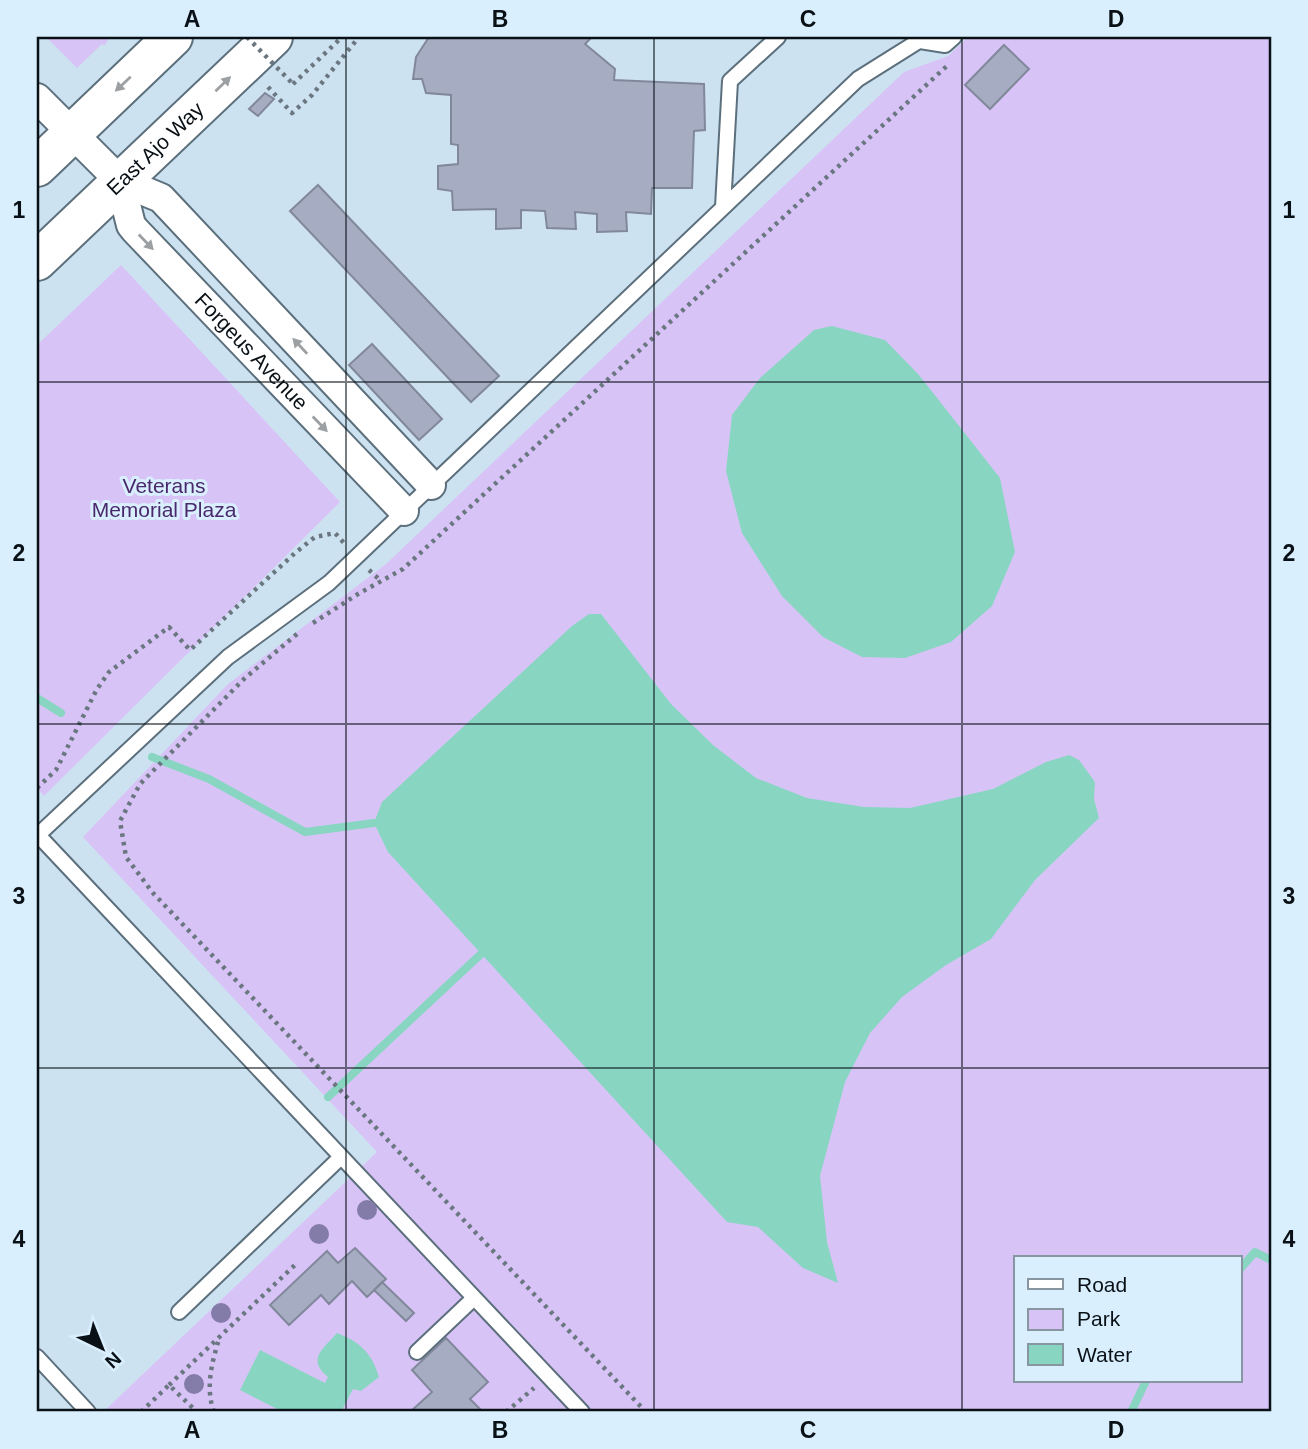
<svg xmlns="http://www.w3.org/2000/svg" width="1308" height="1449" font-family="Arial,sans-serif">
<style>
.green{fill:#d8c3f7;fill-rule:evenodd}
.water{fill:#88d6c1}
.lines{fill:none;stroke-linecap:round;stroke-linejoin:round}
.stream{stroke:#88d6c1;stroke-width:8}
.building{fill:#a6acc1;stroke:#82889c;stroke-width:2}
.lane-casing{stroke:#5c6f7c;stroke-width:18}
.street-casing{stroke:#5c6f7c;stroke-width:32}
.primary-casing{stroke:#5c6f7c;stroke-width:42}
.path{stroke:#6a7781;stroke-width:4.5;stroke-dasharray:3.5 5;stroke-linecap:butt}
.lane{stroke:#fff;stroke-width:14}
.street{stroke:#fff;stroke-width:28}
.primary{stroke:#fff;stroke-width:38}
.path-bridge{stroke:#6a7781;stroke-width:4.5;stroke-dasharray:3.5 5;stroke-linecap:butt}
.tree{fill:#847ca8}
.oneway{fill:#9da0a2}
.grid{fill:none;stroke:#0a1116;stroke-width:2;stroke-opacity:0.55}
.labels{text-anchor:middle;stroke-width:6;stroke-linejoin:round;paint-order:stroke}
.street-label{font-size:21px;fill:#0a1116;stroke:#daeffe}
.park-label{font-size:21px;fill:#49296c;stroke:#daeffe}
.neatline{fill:none;stroke:#0a1116;stroke-width:2.5}
.grid-label{font-size:23px;text-anchor:middle;font-weight:bold;fill:#0a1116}
</style>
<rect width="100%" height="100%" fill="#cde2f1"/>
<path class="green" d="M46 37H110L104 46 102 44 77 68Z
M968 37H1271V1412H103L377 1152 83 837 228 684 386 564 904 72 948 56ZM1016 1258H1240V1381H1016Z
M121 265 340 502 44 796 37 788V345Z"/>
<path class="water" d="M832 326 885 340 919 375 1000 478 1015 552 992 606 951 642 905 658 862 657 823 637 782 596 742 533 726 471 732 415 760 378 814 330Z
M589 614H601L671 704 713 745 756 778 807 798 864 807 910 808 993 789 1046 762 1069 755 1079 760 1095 782 1094 799 1099 818 1035 880 991 939 946 965 902 997 870 1033 845 1082 820 1176 827 1242 838 1283 803 1268 758 1227 727 1222 388 852 374 823 382 802 572 626Z
M337 1333C360 1342 372 1353 379 1377L361 1391 353 1389 341 1412H283L240 1390 260 1350 325 1383 328 1377C306 1359 323 1349 337 1333Z"/>
<g class="lines">
<path class="stream" d="M37 698 61 713
M152 757 209 779 305 832 374 823
M328 1097 481 954
M1240 1269 1255 1252 1271 1260
M1131 1412 1146 1381"/>
</g>
<path class="building" d="M429 37H592L585 44 615 69 614 80 704 84 705 130 694 131 692 188H652L651 214 626 212 627 231 597 232V214L575 212 576 229 547 228 545 211 521 210V228L496 229V209L453 210 452 191 438 189V166L458 164V145L451 144V95L426 93 422 79H413L416 57Z
M1004 45 1029 69 990 109 965 85Z
M265 93 274 99 258 116 249 109Z
M318 185 499 376 471 402 290 211Z
M372 344 442 419 419 440 349 365Z
M355 1248 386 1279 367 1297 352 1281 329 1304 321 1295 289 1325 270 1305 327 1251 338 1263Z
M382 1282 414 1313 406 1321 374 1290Z
M446 1338 488 1382 470 1399 483 1412H410L432 1392 412 1370Z"/>
<g class="lines">
<defs>
<path id="lane" d="M920 41 945 45 954 37
M723 207 730 81 778 37
M38 835 582 1412
M37 836 228 657 329 583 858 79 925 37
M179 1312 341 1157
M417 1352 474 1298
M37 1357 88 1412"/>
<g id="street">
<path d="M37 98 120 181 161 198 431 485"/>
<path id="s1" d="M120 181 131 225 135 230 404 511"/>
</g>
<g id="primary">
<path d="M37 167 173 37"/>
<path id="s2" d="M37 261 273 37"/>
</g>
</defs>
<use href="#lane" class="lane-casing"/>
<use href="#street" class="street-casing"/>
<use href="#primary" class="primary-casing"/>
<path class="path" d="M293 84 342 37
M268 87 292 113 312 95 359 37
M369 570 381 581
M313 623 358 594 403 569 949 64
M297 634 245 678 140 784 120 821 126 857 153 893 646 1412
M37 788 56 770 97 689 109 672 169 627 190 650 295 553 315 537 335 533 344 543
M169 1385 297 1263
M141 1412 169 1385 197 1412
M214 1412C205 1388 212 1362 219 1339
M506 1412 534 1388"/>
<use href="#lane" class="lane"/>
<use href="#street" class="street"/>
<use href="#primary" class="primary"/>
<path class="path-bridge" d="M247 37 293 84"/>
</g>
<g class="tree">
<circle cx="367" cy="1210" r="10"/>
<circle cx="319" cy="1234" r="10"/>
<circle cx="221" cy="1313" r="10"/>
<circle cx="194" cy="1384" r="10"/>
</g>
<defs><path id="oneway-solid" d="M-6-.8H1V-3.2L6.5 0L1 3.2V.8H-6Z" transform="scale(1.75)"/></defs>
<g class="oneway">
<use href="#oneway-solid" transform="translate(123 84) rotate(137)"/>
<use href="#oneway-solid" transform="translate(223 84) rotate(-44)"/>
<use href="#oneway-solid" transform="translate(146 242) rotate(46)"/>
<use href="#oneway-solid" transform="translate(300 346) rotate(-133)"/>
<use href="#oneway-solid" transform="translate(320 424) rotate(46)"/>
</g>
<path class="grid" d="M346 37V1412M654 37V1412M962 37V1412M37 382H1271M37 724H1271M37 1068H1271"/>
<g class="labels">
<g class="street-label">
<text dy="7" stroke="none"><textPath href="#s2" startOffset="163">East Ajo Way</textPath></text>
<text dy="7" stroke="none"><textPath href="#s1" startOffset="220">Forgeus Avenue</textPath></text>
</g>
<g class="park-label">
<text x="164" y="493">Veterans<tspan x="164" dy="24">Memorial Plaza</tspan></text>
</g>
</g>
<rect width="1308" height="1449" fill="none" stroke="#daeffe" stroke-width="77"/>
<rect x="1014" y="1256" width="228" height="126" fill="#daeffe" stroke="#8796a1" stroke-width="2"/>
<rect x="1028" y="1279" width="35" height="10" fill="#ffffff" stroke="#8796a1" stroke-width="2"/>
<text x="1077" y="1292" font-size="21" fill="#0a1116">Road</text>
<rect x="1028" y="1309" width="35" height="21" fill="#d8c3f7" stroke="#8796a1" stroke-width="2"/>
<text x="1077" y="1326" font-size="21" fill="#0a1116">Park</text>
<rect x="1028" y="1344" width="35" height="21" fill="#88d6c1" stroke="#8796a1" stroke-width="2"/>
<text x="1077" y="1362" font-size="21" fill="#0a1116">Water</text>
<g transform="translate(102 1348) rotate(137)" stroke="#daeffe" stroke-width="5" paint-order="stroke">
<path d="M0-5L12 26L0 18L-12 26Z" fill="#0a1116"/>
<text y="-10" font-size="19" font-weight="bold" text-anchor="middle" fill="#0a1116">N</text>
</g>
<rect x="38" y="38" width="1232" height="1372" class="neatline"/>
<g class="grid-label">
<text x="192" y="27">A</text>
<text x="500" y="27">B</text>
<text x="808" y="27">C</text>
<text x="1116" y="27">D</text>
<text x="19" y="218">1</text>
<text x="1289" y="218">1</text>
<text x="19" y="561">2</text>
<text x="1289" y="561">2</text>
<text x="19" y="904">3</text>
<text x="1289" y="904">3</text>
<text x="19" y="1247">4</text>
<text x="1289" y="1247">4</text>
<text x="192" y="1438">A</text>
<text x="500" y="1438">B</text>
<text x="808" y="1438">C</text>
<text x="1116" y="1438">D</text>
</g>
</svg>
